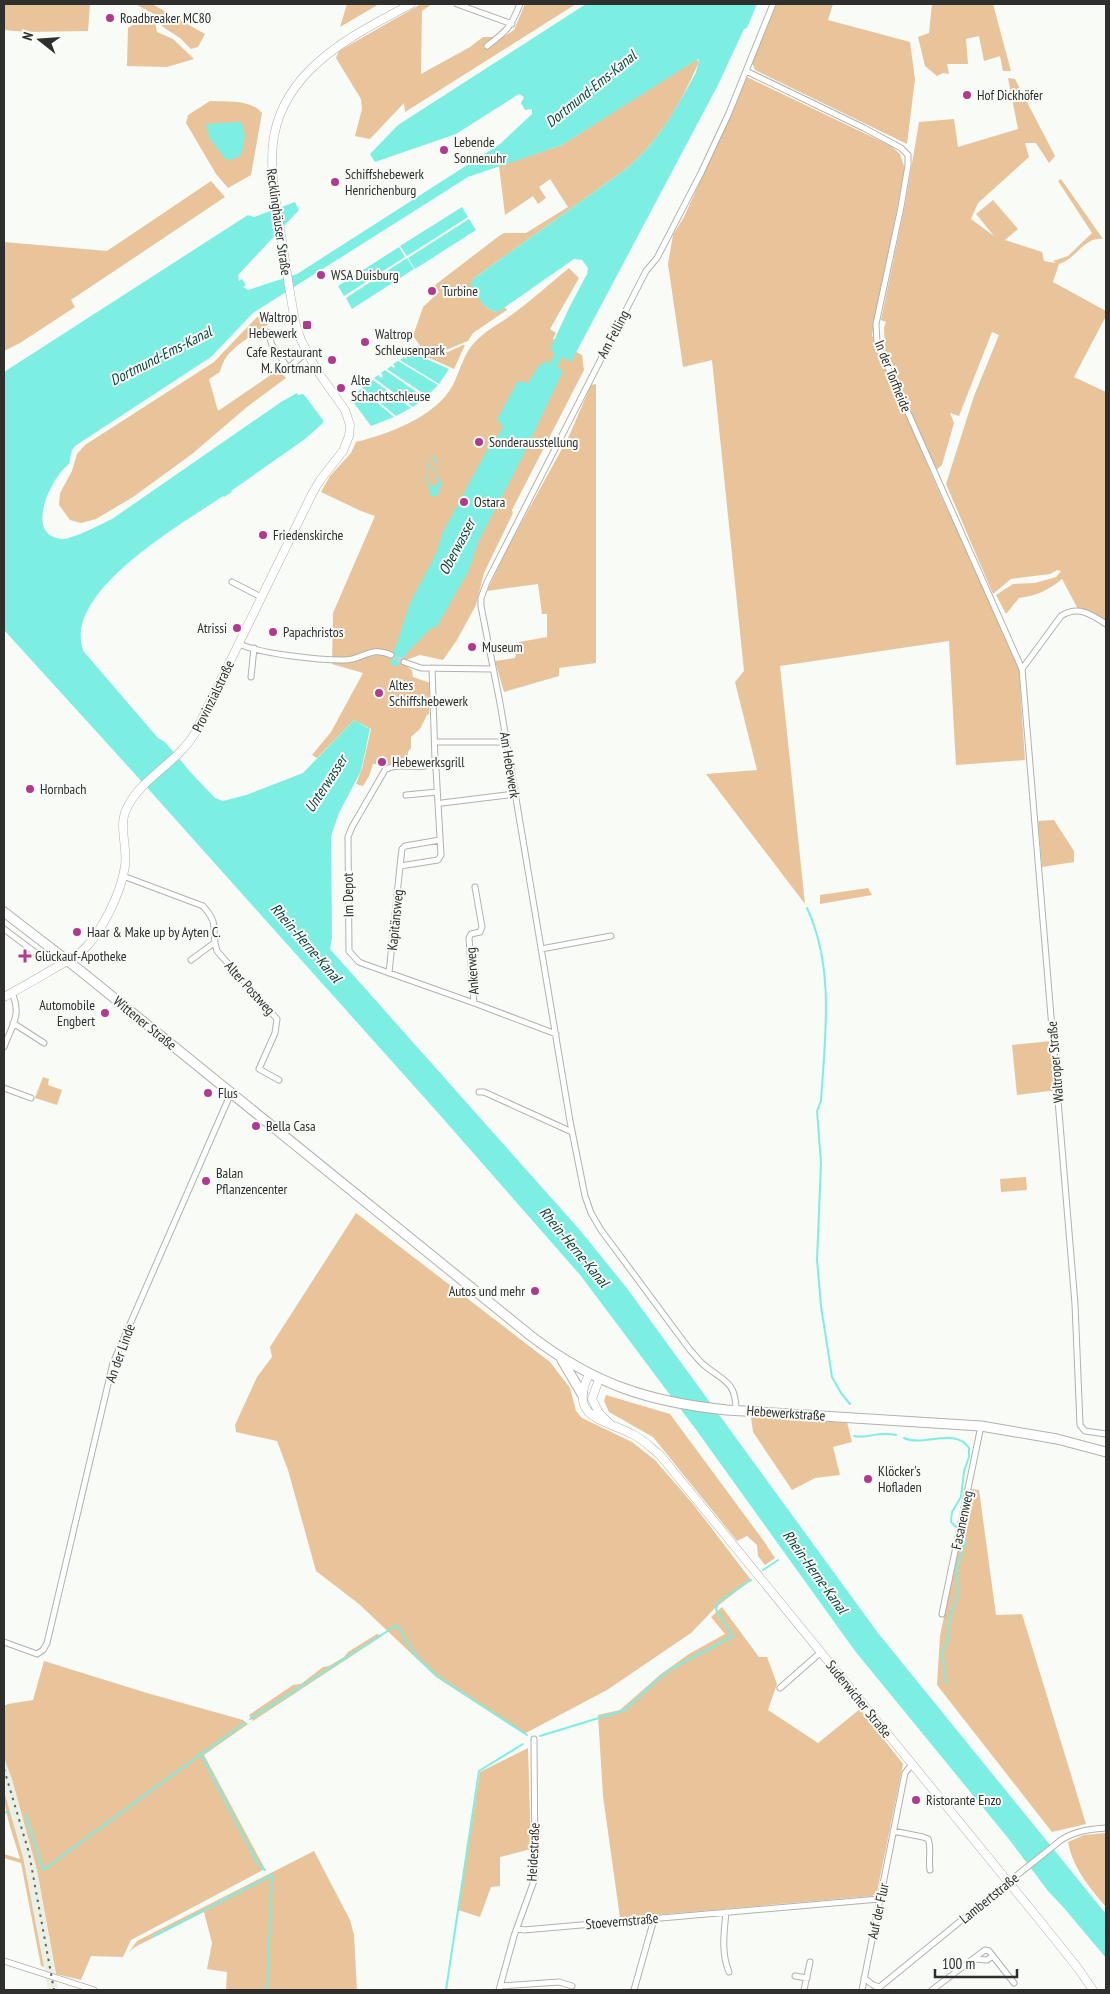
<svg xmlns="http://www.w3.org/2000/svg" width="1110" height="1994" font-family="'PT Sans Narrow',sans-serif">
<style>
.built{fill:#eaf0e4}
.green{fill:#e9c39a}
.water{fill:#7cefe2;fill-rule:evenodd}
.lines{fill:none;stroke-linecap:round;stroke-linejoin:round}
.stream{stroke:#7cefe2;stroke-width:2}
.minor-tunnel{stroke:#d0d2ce;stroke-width:5;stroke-dasharray:5 2.5;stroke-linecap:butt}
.minor-casing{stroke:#b0b2ad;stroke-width:7}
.secondary-casing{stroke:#b0b2ad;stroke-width:9}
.primary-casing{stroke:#b0b2ad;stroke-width:11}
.minor{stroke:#fff;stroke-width:5}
.secondary{stroke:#fff;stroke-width:8}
.primary{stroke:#fff;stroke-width:9}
.rail{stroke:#636462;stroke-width:2;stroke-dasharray:2.5 5;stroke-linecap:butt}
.minor-bridge-casing{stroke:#b0b2ad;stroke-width:7;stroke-linecap:butt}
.minor-bridge{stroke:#fff;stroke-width:5}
.poi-dot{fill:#b2398d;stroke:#f8fbf6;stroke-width:2}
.labels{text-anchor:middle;stroke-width:4;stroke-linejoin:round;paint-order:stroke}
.poi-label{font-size:14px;fill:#2f2f2e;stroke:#f8fbf6;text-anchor:start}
.street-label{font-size:14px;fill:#2f2f2e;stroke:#f8fbf6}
.water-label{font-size:15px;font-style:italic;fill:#063e39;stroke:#f8fbf6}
</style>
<rect width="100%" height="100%" fill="#f8fbf6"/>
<path class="built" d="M4 1758 12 1779 37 1870 58 1990H48L23 1857 4 1791Z"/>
<path class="green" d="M4 4H90L88 31 27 32 4 30Z
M132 4H152L205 34 198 47 191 49 180 38 163 27 154 14 137 5Z
M347 4H379L340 27Z
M421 4H432L422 11 421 74 470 47 483 37H495L500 39 514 30 525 4H576L405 112 404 103 370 139 355 136 362 109 361 99 336 58 339 51Z
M776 4H833L828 20 910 42 915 79 907 144 755 70 752 63Z
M932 4H993L1011 71H1003L1000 56 984 61 979 36 966 39 968 64H947L949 74 943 73 937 76 925 66 918 37 929 33Z
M146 16 154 17 157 32 173 39 194 59 167 67 127 66 128 28Z
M696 59 699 62C680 104 662 138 626 169L473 279C477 293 481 308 496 312L505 307 507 310 473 333 468 341 446 350 421 347 413 336 423 307 439 292 435 285 499 236 504 233H526L568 207 550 179 539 187 546 198 538 204 533 196 505 215 499 166 562 145Z
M747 77 891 146 900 154 905 169 872 335 940 494 1018 657 1025 760 956 765 949 641 780 666 805 904 706 774 757 770 735 682 744 671 712 360 683 367 668 264 673 235 684 217Z
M1008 78 1015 79 1055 156 1049 163 1036 143H1025L1029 157 978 203 971 219 994 236 976 214 993 200 1018 229 1005 240 1042 252 1044 261 1056 263 1053 261 1068 256 1092 233 1058 181 1061 179 1103 239C1083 237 1078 258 1059 264L1053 282 1106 311V316L1074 377 1106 392V624L1078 609 1062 579C1049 590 1036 596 1019 598L1006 614 996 595 1013 584 1035 583 1056 577 1061 571 1057 570 1050 574 1011 579 993 594 946 484 974 396 999 335 992 332 959 416 950 413 954 423 942 465 936 470 885 350 884 328 886 322 881 320 905 205 919 122 954 119 958 147 1018 129Z
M210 101C226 102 251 99 262 113L251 175 228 188 216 174 186 123 188 115Z
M211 181 225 197 71 300 75 307 20 343 4 351V242L107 251Z
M569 268 579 278 550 329 556 333 553 339 582 355 584 370 512 510 513 513 484 573 476 605 457 640 443 660 420 655 406 660 403 664 412 670 413 677 430 683 429 714 427 715 420 729 411 737V748L408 752V765L373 764 369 776 363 786 356 784 362 769 371 729 354 720 317 758 312 755 331 732 363 673 332 664 333 613 375 516 361 511 321 492 330 476 351 453 356 442C388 434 436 417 453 385 460 371 464 352 476 341 485 331 499 324 510 316 531 301 549 284 569 268Z
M269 310 275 318C258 336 226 344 220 372L209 379 218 411 278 370 286 378 247 407 192 454 133 497 96 519 81 523 70 520 59 505 60 493 72 471 77 454 85 445 214 362 256 318Z
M463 345H465L454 369 418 353 422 349 448 352Z
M596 384V663L559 668V676L504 692 495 661 515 658 519 642 547 637V614H542L538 584 487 591 508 547 569 436 591 385Z
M1054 820 1074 851V862L1042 867 1038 821Z
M868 888 872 895 820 904V895Z
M1052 1041 1058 1090 1017 1095 1012 1045Z
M43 1077 49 1079 48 1085 62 1090 57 1105 35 1098Z
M1026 1177 1027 1190 1001 1192 1000 1179Z
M356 1213 550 1362 570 1388 576 1411 582 1418 632 1442 655 1460 693 1504 751 1580 715 1608 691 1633 607 1690 524 1734 436 1677 359 1604 316 1571 288 1470 277 1441 236 1432 235 1425 257 1377 272 1357 270 1347Z
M606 1395 670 1414 763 1540 775 1558 765 1565 758 1556 757 1545 747 1536 737 1541 653 1437 609 1412 604 1401Z
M751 1417 847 1422 852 1442 833 1447 840 1475 815 1478 792 1490 753 1432Z
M971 1489 979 1490 996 1615 1022 1614 1086 1824 1052 1832 937 1685 940 1636Z
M722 1607 759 1657H767L777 1684 768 1710 818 1743 860 1709 903 1764 877 1892 872 1896 620 1918 603 1796 598 1715 620 1710 661 1674 689 1654 725 1634 711 1617Z
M377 1634 382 1636 253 1721 249 1715 293 1685 301 1684 323 1667 329 1666 344 1657 348 1652Z
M44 1661 147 1693 243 1720 248 1724 204 1755 265 1869 131 1940 123 1957 91 1956 81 1980 56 1974 37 1870 12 1779 4 1758V1706L8 1704 33 1700Z
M528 1748 531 1849 500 1857V1886L491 1887 480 1917 458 1910 480 1772Z
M4 1791 23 1857 44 1967 41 1966 21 1863 4 1858V1854L20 1859C14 1837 4 1814 4 1791Z
M1106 1833V1907C1089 1887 1073 1868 1068 1842L1084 1835Z
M314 1851 350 1920 354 1935 357 1990H226L227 1972 207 1969 212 1943 204 1912 135 1947 129 1952 137 1941Z"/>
<path class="water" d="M586 4H757L747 28 744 29 718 85 571 362 562 357 557 367 563 371 521 460 479 540 468 572 436 628 432 627 408 652 397 667 390 664 410 603 437 552 442 534 494 437 497 438 503 427 497 419 518 381 528 383 540 364 542 365 544 361 549 364 555 354 550 349 570 306 587 274 588 268 582 260 574 259 498 312C485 311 476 296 471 285L473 279 626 169C659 141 674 112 694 76 697 72 697 66 699 62L698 59 562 145 468 177 253 313 211 357 75 446 72 450 69 464C52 476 23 535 61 539 72 540 101 524 112 519L281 402 297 393 298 395 303 394 305 396 323 420V423L305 439 231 491 232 492 224 497 223 496C184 523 59 593 84 652L158 738 165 742 193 775 215 798 223 801 246 795 303 773 354 720 370 729 361 771 339 813 331 836 332 937 330 949 579 1229 626 1287 878 1633 1106 1914V1958L1064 1908 1048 1891 1008 1838 855 1651 697 1431 581 1276 439 1114 134 773 4 630V372L248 215 254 217 295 202 299 210 238 275 239 281 242 279 246 285 243 287 248 290 297 274 500 144 532 114V109L525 110 521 103 524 97 519 94 456 134 375 162 370 154 398 125Z
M241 122C247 135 245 143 240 156L230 160 225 159 209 137 206 124Z
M462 207 468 217 407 256 400 246Z
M469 219 476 230 415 269 408 258Z
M399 247 405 257 344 296 338 286Z
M407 258 414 269 352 309 346 298Z
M411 352 449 369 439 384 400 360 404 357 406 359 407 358 406 356Z
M398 361 438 385 427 396 387 369 391 366 394 368 395 367 393 364Z
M385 370 425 398 413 407 374 378 378 375 381 378 383 376 381 373Z
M373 380 411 408 396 416 362 388 366 384 369 387 371 386 369 383Z
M361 389 394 417 371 426 351 399 358 395 357 392Z
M435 456 437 461 435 473 442 484 436 497 430 495V488L426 478 429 459ZM432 458 436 460 434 470 438 484 435 486 431 485 427 478 430 460Z"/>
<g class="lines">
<path class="stream" d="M807 908C835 968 825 1037 821 1101L817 1111 821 1163 817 1260 821 1306 832 1377 841 1393 850 1404
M854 1436C868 1439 877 1431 896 1435
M904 1438C923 1447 955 1427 969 1448V1457L964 1471 961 1497 952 1512 951 1522 957 1528
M763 1570 778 1560
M946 1684 942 1652 949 1636V1621L958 1593 957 1567 966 1541 963 1531
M250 1719 397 1625 416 1656 437 1676 527 1735
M245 1723 201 1754 258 1864 265 1870
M540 1736 625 1710 656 1681 671 1669 733 1636 716 1610 718 1602 751 1580
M4 1812 8 1813
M26 1815 43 1870 201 1754
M152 1937 272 1875
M267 1990 272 1875
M446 1990 479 1771 523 1744"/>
<path class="minor-tunnel" d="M391 655 404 662"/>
<defs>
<path id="minor" d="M457 4 512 24
M487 46C507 31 511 27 520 4
M746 71 864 128 901 148 908 155V165L901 207 876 324 877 343 1022 669 1075 1304 1080 1425 1085 1431 1106 1434
M268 332 272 345 288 368 307 352
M232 582 261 597
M239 644C262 654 317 660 343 660 362 661 370 645 391 655
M404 662 421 668 492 669
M432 668 435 760C424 774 399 760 385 770L352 827 348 837 349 951 359 962 364 964 474 1003 556 1034
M1022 669 1061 616C1078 605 1091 614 1106 624
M251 677 254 648
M435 742H506
M406 795 437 792
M442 803 515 794
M400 866 402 849 405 846 440 840
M123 876 203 906C221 926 210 930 217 951L277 1019 275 1033 259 1069 279 1080
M4 929 36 953 38 959
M541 949 611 936
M191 960 214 943
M389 973 400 866 438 860 441 855 436 769 433 763
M474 1003 469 938 471 934 480 932 482 927 475 887
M13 1023 44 1043
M4 1047C12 1025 22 1015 12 993
M4 1088 31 1098
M479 1092H484L572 1132
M736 1410C736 1381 723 1381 704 1365 699 1361 695 1355 690 1350L601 1230 591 1213 585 1196 570 1121 500 703 481 606V598L487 582 646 271 657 258 701 173 729 113 773 4
M942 1614 981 1426
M4 1642 37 1654 43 1650 47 1643 113 1363 231 1093
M780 1688 821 1652
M893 1831 923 1837 928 1839C932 1848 928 1859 930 1870
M1061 1840C1075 1831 1090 1829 1106 1828
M726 1912C724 1933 721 1953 729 1972
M517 1928 524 1930 879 1899
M974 1959 987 1960 993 1956
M4 1961 94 1990
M795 1976 807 1978
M864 1978 873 1985 880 1987
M501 1986 559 1982 572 1986
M499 1990 514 1936 535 1878 534 1739
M634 1990 654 1919
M804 1990 810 1962
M862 1990 905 1773 912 1764
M876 1990 1001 1888
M932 1990 985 1950 989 1951 1014 1983"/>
<path id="secondary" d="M4 997C25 986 46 973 67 961 71 958 76 956 80 953 101 935 121 893 125 866 128 846 117 824 128 806 142 778 178 762 195 733L313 492 321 479 343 451 349 436 350 425 345 410 316 369 301 340 296 326C290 296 286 266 281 235 271 172 259 122 309 71 337 42 376 23 411 4
M589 1374C568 1418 603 1419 632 1434 643 1439 651 1448 660 1455L1041 1922 1077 1967 1093 1990
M599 1379 592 1399 599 1413 610 1424"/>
<path id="primary" d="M4 912 82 972 531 1336C594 1384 648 1402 727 1410L981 1426 1057 1439 1106 1452
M562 1360 582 1394"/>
</defs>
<use href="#minor" class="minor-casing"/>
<use href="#secondary" class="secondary-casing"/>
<use href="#primary" class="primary-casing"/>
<use href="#minor" class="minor"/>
<use href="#secondary" class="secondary"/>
<use href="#primary" class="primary"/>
<path class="rail" d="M4 1769 29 1853 54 1990"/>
<defs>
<path id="minor-bridge" d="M1001 1888 1061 1840"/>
</defs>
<use href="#minor-bridge" class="minor-bridge-casing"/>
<use href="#minor-bridge" class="minor-bridge"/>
</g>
<g class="poi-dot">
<circle cx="110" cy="18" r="5"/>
<circle cx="967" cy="95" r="5"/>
<circle cx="444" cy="150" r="5"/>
<circle cx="335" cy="182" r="5"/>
<circle cx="321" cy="275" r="5"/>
<circle cx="432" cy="291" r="5"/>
<rect x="302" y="320" width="10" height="10" rx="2.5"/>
<circle cx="365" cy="342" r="5"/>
<circle cx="332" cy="360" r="5"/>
<circle cx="341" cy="388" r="5"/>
<circle cx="479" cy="442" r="5"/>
<circle cx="464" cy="502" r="5"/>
<circle cx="263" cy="535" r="5"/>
<circle cx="237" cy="628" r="5"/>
<circle cx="273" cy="632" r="5"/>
<circle cx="472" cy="647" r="5"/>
<circle cx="379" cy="693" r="5"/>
<circle cx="382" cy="762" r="5"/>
<circle cx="30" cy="789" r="5"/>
<circle cx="77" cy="932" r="5"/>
<path d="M22.5 948.5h5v5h5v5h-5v5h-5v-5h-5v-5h5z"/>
<circle cx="105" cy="1013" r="5"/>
<circle cx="208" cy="1093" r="5"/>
<circle cx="256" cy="1126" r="5"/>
<circle cx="206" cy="1181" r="5"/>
<circle cx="535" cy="1291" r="5"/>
<circle cx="868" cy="1479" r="5"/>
<circle cx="916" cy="1800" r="5"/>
</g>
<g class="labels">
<g class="poi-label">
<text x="120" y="23">Roadbreaker MC80</text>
<text x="977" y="100">Hof Dickhöfer</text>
<text x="454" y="147">Lebende<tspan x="454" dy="16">Sonnenuhr</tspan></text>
<text x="345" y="179">Schiffshebewerk<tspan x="345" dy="16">Henrichenburg</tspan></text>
<text x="331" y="280">WSA Duisburg</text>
<text x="442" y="296">Turbine</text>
<text x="297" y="322" text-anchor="end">Waltrop<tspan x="297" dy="16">Hebewerk</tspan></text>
<text x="375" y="339">Waltrop<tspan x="375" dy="16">Schleusenpark</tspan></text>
<text x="322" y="357" text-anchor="end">Cafe Restaurant<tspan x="322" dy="16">M. Kortmann</tspan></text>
<text x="351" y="385">Alte<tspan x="351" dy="16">Schachtschleuse</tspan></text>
<text x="489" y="447">Sonderausstellung</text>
<text x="474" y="507">Ostara</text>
<text x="273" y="540">Friedenskirche</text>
<text x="227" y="633" text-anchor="end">Atrissi</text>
<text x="283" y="637">Papachristos</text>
<text x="482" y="652">Museum</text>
<text x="389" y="690">Altes<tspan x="389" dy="16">Schiffshebewerk</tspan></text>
<text x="392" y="767">Hebewerksgrill</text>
<text x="40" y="794">Hornbach</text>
<text x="87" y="937">Haar &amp; Make up by Ayten C.</text>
<text x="35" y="961">Glückauf-Apotheke</text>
<text x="95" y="1010" text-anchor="end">Automobile<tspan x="95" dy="16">Engbert</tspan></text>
<text x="218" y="1098">Flus</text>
<text x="266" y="1131">Bella Casa</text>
<text x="216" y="1178">Balan<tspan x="216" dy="16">Pflanzencenter</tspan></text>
<text x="525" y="1296" text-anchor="end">Autos und mehr</text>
<text x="878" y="1476">Klöcker's<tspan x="878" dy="16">Hofladen</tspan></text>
<text x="926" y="1805">Ristorante Enzo</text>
</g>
<g class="street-label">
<text transform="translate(279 222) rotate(82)" y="5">Recklinghäuser Straße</text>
<text transform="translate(613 334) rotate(-62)" y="5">Am Felling</text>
<text transform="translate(893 376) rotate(68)" y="5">In der Torfheide</text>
<text transform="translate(213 696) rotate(-64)" y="5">Provinzialstraße</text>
<text transform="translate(510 765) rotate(81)" y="5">Am Hebewerk</text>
<text transform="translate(348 895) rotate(-91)" y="5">Im Depot</text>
<text transform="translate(395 920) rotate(-84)" y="5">Kapitänsweg</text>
<text transform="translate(472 971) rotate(-94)" y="5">Ankerweg</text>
<text transform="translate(250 988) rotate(48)" y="5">Alter Postweg</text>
<text transform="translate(145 1023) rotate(39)" y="5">Wittener Straße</text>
<text transform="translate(1055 1062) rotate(-95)" y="5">Waltroper Straße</text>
<text transform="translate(120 1353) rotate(-70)" y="5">An der Linde</text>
<text transform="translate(786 1413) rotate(4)" y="5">Hebewerkstraße</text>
<text transform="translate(962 1520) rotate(-78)" y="5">Fasanenweg</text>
<text transform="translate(859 1699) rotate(51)" y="5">Suderwicher Straße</text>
<text transform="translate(533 1852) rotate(-87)" y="5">Heidestraße</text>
<text transform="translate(989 1898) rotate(-39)" y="5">Lambertstraße</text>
<text transform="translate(878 1911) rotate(-78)" y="5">Auf der Flur</text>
<text transform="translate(622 1921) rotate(-5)" y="5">Stoevernstraße</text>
</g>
<g class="water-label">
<text transform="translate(591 89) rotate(-39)" y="5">Dortmund-Ems-Kanal</text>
<text transform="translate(161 356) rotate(-27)" y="5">Dortmund-Ems-Kanal</text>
<text transform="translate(457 547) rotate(-62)" y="5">Oberwasser</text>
<text transform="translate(326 784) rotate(-57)" y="5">Unterwasser</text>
<text transform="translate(306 943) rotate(49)" y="5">Rhein-Herne-Kanal</text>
<text transform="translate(574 1247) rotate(50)" y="5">Rhein-Herne-Kanal</text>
<text transform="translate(815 1572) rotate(54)" y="5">Rhein-Herne-Kanal</text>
</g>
</g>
<rect width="1110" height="1994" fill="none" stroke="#2f2f2e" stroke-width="10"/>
<g transform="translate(40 40) rotate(287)" stroke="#f8fbf6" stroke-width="4" paint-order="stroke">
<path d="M0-4L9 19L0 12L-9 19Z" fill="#2f2f2e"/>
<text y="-8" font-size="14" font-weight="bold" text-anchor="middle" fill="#2f2f2e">N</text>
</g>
<path d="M935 1969v8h82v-8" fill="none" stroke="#2f2f2e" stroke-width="2.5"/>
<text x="942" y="1969" font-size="15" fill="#2f2f2e" stroke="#f8fbf6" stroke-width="4" paint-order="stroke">100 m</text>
</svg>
